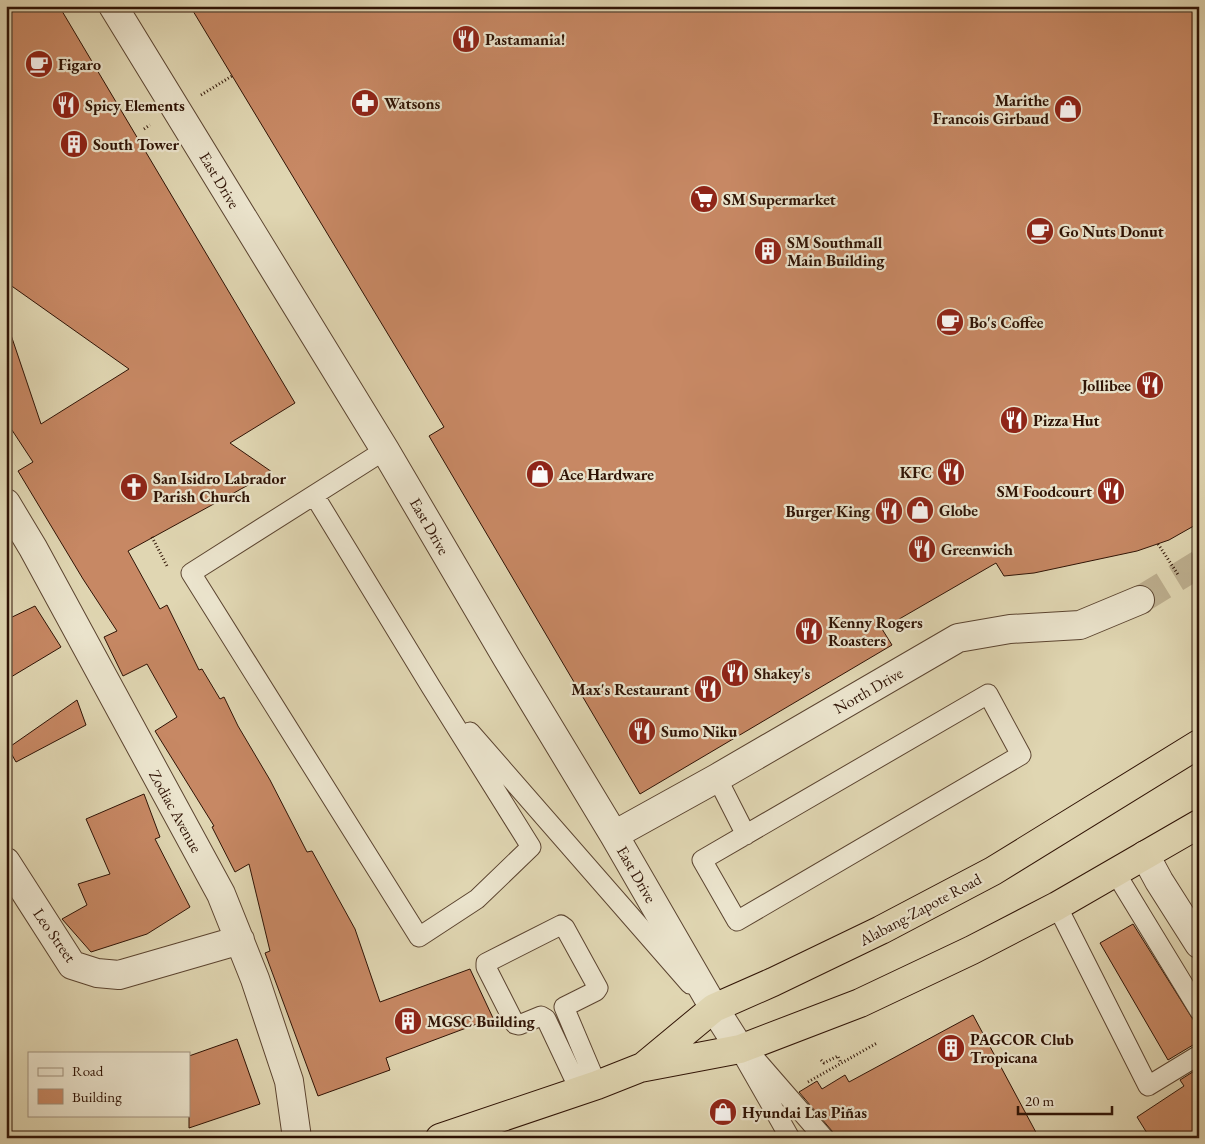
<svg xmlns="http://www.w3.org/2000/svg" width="1205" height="1144" font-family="'EB Garamond',serif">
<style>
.building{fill:#c78864;stroke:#2f1305}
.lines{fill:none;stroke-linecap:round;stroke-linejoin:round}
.street-tunnel{stroke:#bdaf8f;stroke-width:28;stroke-dasharray:28 14;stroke-linecap:butt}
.lane-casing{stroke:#5b4430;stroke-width:21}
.street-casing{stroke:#5b4430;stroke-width:30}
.highway-casing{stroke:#2f1305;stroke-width:30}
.path{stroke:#2f1305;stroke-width:3;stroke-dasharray:1 2.5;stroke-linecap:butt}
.lane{stroke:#ebe4cd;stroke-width:19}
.street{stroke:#ebe4cd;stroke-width:28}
.highway{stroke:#e0d6b2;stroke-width:28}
.labels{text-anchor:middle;stroke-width:4.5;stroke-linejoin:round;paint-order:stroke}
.poi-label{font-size:16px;font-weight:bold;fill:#2f1305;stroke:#ebe4cd;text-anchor:start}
.street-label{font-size:16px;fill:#2f1305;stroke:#ebe4cd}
</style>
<rect width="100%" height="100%" fill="#e0d6b2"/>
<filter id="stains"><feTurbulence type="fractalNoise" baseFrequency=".004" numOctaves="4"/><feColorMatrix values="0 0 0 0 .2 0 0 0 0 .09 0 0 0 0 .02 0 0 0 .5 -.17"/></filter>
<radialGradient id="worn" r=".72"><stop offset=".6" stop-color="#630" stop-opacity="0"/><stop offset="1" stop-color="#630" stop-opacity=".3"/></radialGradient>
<path class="building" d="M6 6H59L295 403 230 443 272 472 128 551 160 609 167 605 199 670 202 669 220 699 224 697 238 726 270 780 307 852 312 851 355 929 380 1002 470 969 493 1018 386 1058 390 1070 318 1096 265 953 270 951 249 864 235 872 212 827 214 826 155 731 177 717 147 664 123 676 104 637 117 631 83 579 18 471 33 462 6 421V335H11L41 424 129 369 6 282Z
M190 6H1199V523L1169 540 1137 551 1034 573 1004 576 996 563 882 629 892 645 640 794 429 436 444 427Z
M35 606 61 647 6 680V620Z
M77 700 86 725 16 762 8 748Z
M144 794 160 837 155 839 190 907 147 934 91 952 62 919 87 905 78 884 110 874 86 819Z
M1133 924 1199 1029V1044L1193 1045 1168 1060 1100 943Z
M973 1015 1039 1138H835L832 1131 799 1092 817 1081 822 1089 845 1075 849 1082Z
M237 1039 260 1104 189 1128V1056Z
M1199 1068V1138H1150L1137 1117 1184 1086 1180 1080Z"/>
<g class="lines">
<path class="street-tunnel" d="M1140 600 1199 564"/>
<defs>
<path id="lane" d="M314 495 431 687 531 847 477 899 419 937 191 573 385 450
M988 694 1021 755 737 921 702 860Z
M470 732 690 984
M717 778 746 835
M1115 872 1199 1010
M1057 906 1148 1086 1199 1055
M738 1039 824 1138
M745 1059 790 1138
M580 1091 546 1019 541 1016 519 1025 515 1024 486 967V963L561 925 565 928 598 988 596 991 564 1007 597 1085"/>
<path id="street" d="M113 6 385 450 507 658 614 835 714 1008 740 1049
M6 503 33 548 221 894 255 979 289 1081 297 1138
M614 835 717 778 958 638 1010 629 1080 625 1140 600
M1145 855 1159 881 1199 944
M6 862 72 965 97 973 119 975 240 940"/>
<path id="highway" d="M644 1066 714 1008 773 982 881 930 993 871 1199 744
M440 1138 597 1085 640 1068 740 1049 860 1003 972 950 1057 906 1199 824"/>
</defs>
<use href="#lane" class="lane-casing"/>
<use href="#street" class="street-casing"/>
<use href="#highway" class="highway-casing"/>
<path class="path" d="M201 95 232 76
M144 129 150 125
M152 537 167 566
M1158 544 1179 576
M821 1060 824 1063 838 1056 841 1063
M808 1082 877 1043"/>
<use href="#lane" class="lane"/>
<use href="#street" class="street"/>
<use href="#highway" class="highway"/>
</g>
<defs>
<symbol id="restaurant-disc" viewBox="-11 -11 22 22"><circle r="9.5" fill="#8f2418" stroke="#ebe4cd"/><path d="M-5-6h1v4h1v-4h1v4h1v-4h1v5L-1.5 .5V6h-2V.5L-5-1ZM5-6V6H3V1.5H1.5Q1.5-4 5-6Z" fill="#fff"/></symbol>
<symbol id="cafe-disc" viewBox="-11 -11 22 22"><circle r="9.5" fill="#8f2418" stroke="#ebe4cd"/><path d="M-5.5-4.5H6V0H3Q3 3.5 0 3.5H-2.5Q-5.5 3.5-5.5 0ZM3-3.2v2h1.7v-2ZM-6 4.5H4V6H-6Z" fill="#fff"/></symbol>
<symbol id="pharmacy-disc" viewBox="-11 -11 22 22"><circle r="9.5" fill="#8f2418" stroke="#ebe4cd"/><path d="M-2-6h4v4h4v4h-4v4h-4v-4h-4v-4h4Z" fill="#fff"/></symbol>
<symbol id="shop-disc" viewBox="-11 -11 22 22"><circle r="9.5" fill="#8f2418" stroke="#ebe4cd"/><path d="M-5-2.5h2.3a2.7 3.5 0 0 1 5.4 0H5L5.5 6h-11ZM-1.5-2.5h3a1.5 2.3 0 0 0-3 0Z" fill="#fff"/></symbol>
<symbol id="building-disc" viewBox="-11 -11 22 22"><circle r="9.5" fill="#8f2418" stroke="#ebe4cd"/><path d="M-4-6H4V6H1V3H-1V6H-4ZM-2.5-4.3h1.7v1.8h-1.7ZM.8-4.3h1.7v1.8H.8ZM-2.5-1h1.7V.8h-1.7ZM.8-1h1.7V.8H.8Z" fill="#fff"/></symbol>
<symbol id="supermarket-disc" viewBox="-11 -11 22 22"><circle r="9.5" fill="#8f2418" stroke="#ebe4cd"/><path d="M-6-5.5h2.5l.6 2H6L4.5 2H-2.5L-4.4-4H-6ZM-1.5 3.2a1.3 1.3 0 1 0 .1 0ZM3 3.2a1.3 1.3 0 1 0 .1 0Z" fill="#fff"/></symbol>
<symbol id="church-disc" viewBox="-11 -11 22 22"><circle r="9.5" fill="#8f2418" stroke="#ebe4cd"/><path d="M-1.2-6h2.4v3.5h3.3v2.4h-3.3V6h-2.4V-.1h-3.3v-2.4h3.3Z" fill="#fff"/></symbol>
</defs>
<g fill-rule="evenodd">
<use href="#restaurant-disc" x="450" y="23" width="32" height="32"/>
<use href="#cafe-disc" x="23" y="48" width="32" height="32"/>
<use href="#pharmacy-disc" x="349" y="87" width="32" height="32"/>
<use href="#restaurant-disc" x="50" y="89" width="32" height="32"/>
<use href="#shop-disc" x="1052" y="93" width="32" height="32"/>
<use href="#building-disc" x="58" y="128" width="32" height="32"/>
<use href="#supermarket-disc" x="688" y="183" width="32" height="32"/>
<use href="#cafe-disc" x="1024" y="215" width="32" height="32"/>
<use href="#building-disc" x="752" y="235" width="32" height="32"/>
<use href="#cafe-disc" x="934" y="306" width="32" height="32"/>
<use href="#restaurant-disc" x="1134" y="369" width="32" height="32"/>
<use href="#restaurant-disc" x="998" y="404" width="32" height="32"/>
<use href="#restaurant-disc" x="935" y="456" width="32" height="32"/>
<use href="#shop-disc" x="524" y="458" width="32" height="32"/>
<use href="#church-disc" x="118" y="471" width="32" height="32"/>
<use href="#restaurant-disc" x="1095" y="475" width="32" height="32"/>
<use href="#shop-disc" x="904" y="494" width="32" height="32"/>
<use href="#restaurant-disc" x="873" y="495" width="32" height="32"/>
<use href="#restaurant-disc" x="906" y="533" width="32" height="32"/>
<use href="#restaurant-disc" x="793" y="615" width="32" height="32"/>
<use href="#restaurant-disc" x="719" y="657" width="32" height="32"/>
<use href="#restaurant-disc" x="692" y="673" width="32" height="32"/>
<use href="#restaurant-disc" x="626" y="715" width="32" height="32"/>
<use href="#building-disc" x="392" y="1005" width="32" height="32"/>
<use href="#building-disc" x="935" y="1032" width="32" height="32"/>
<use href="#shop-disc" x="707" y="1096" width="32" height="32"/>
</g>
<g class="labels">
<g class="poi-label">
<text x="485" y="45">Pastamania!</text>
<text x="58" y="70">Figaro</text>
<text x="1049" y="106" text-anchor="end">Marithe<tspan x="1049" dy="18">Francois Girbaud</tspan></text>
<text x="384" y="109">Watsons</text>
<text x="85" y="111">Spicy Elements</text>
<text x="93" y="150">South Tower</text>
<text x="723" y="205">SM Supermarket</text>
<text x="1059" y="237">Go Nuts Donut</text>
<text x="787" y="248">SM Southmall<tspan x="787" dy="18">Main Building</tspan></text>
<text x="969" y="328">Bo's Coffee</text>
<text x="1131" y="391" text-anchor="end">Jollibee</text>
<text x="1033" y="426">Pizza Hut</text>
<text x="932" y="478" text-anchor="end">KFC</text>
<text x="559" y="480">Ace Hardware</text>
<text x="153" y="484">San Isidro Labrador<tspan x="153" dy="18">Parish Church</tspan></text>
<text x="1092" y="497" text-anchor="end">SM Foodcourt</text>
<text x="939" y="516">Globe</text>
<text x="870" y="517" text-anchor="end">Burger King</text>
<text x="941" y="555">Greenwich</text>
<text x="828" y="628">Kenny Rogers<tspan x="828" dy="18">Roasters</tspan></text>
<text x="754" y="679">Shakey's</text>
<text x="689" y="695" text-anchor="end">Max's Restaurant</text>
<text x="661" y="737">Sumo Niku</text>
<text x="427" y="1027">MGSC Building</text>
<text x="970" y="1045">PAGCOR Club<tspan x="970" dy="18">Tropicana</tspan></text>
<text x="742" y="1118">Hyundai Las Piñas</text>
</g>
<g class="street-label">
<text transform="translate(220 180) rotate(59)" y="6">East Drive</text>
<text transform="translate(430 526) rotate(60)" y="6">East Drive</text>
<text transform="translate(868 690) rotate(-30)" y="6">North Drive</text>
<text transform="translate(176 811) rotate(61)" y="6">Zodiac Avenue</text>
<text transform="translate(637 874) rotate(60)" y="6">East Drive</text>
<text transform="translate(920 909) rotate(-28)" y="6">Alabang-Zapote Road</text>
<text transform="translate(55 935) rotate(55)" y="6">Leo Street</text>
</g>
</g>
<rect width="1205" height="1144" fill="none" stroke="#e0d6b2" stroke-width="25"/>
<rect x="8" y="8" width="1190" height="1129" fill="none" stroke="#2f1305" stroke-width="2.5"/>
<rect x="12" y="12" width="1180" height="1119" fill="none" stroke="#2f1305"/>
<rect x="28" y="1052" width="162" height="65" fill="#ebe4cd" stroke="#a0907d"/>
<rect x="38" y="1068" width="25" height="8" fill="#ebe4cd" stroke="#a0907d"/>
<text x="72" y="1076" font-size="15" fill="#2f1305">Road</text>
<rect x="38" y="1089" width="25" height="15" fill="#c78864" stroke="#a0907d"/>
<text x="72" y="1102" font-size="15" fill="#2f1305">Building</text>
<path d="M1018 1106v8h94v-8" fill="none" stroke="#2f1305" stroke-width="2.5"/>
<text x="1025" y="1106" font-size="15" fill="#2f1305" stroke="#ebe4cd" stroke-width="4" paint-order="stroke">20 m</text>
<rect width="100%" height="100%" filter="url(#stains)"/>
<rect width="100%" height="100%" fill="url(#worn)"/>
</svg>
